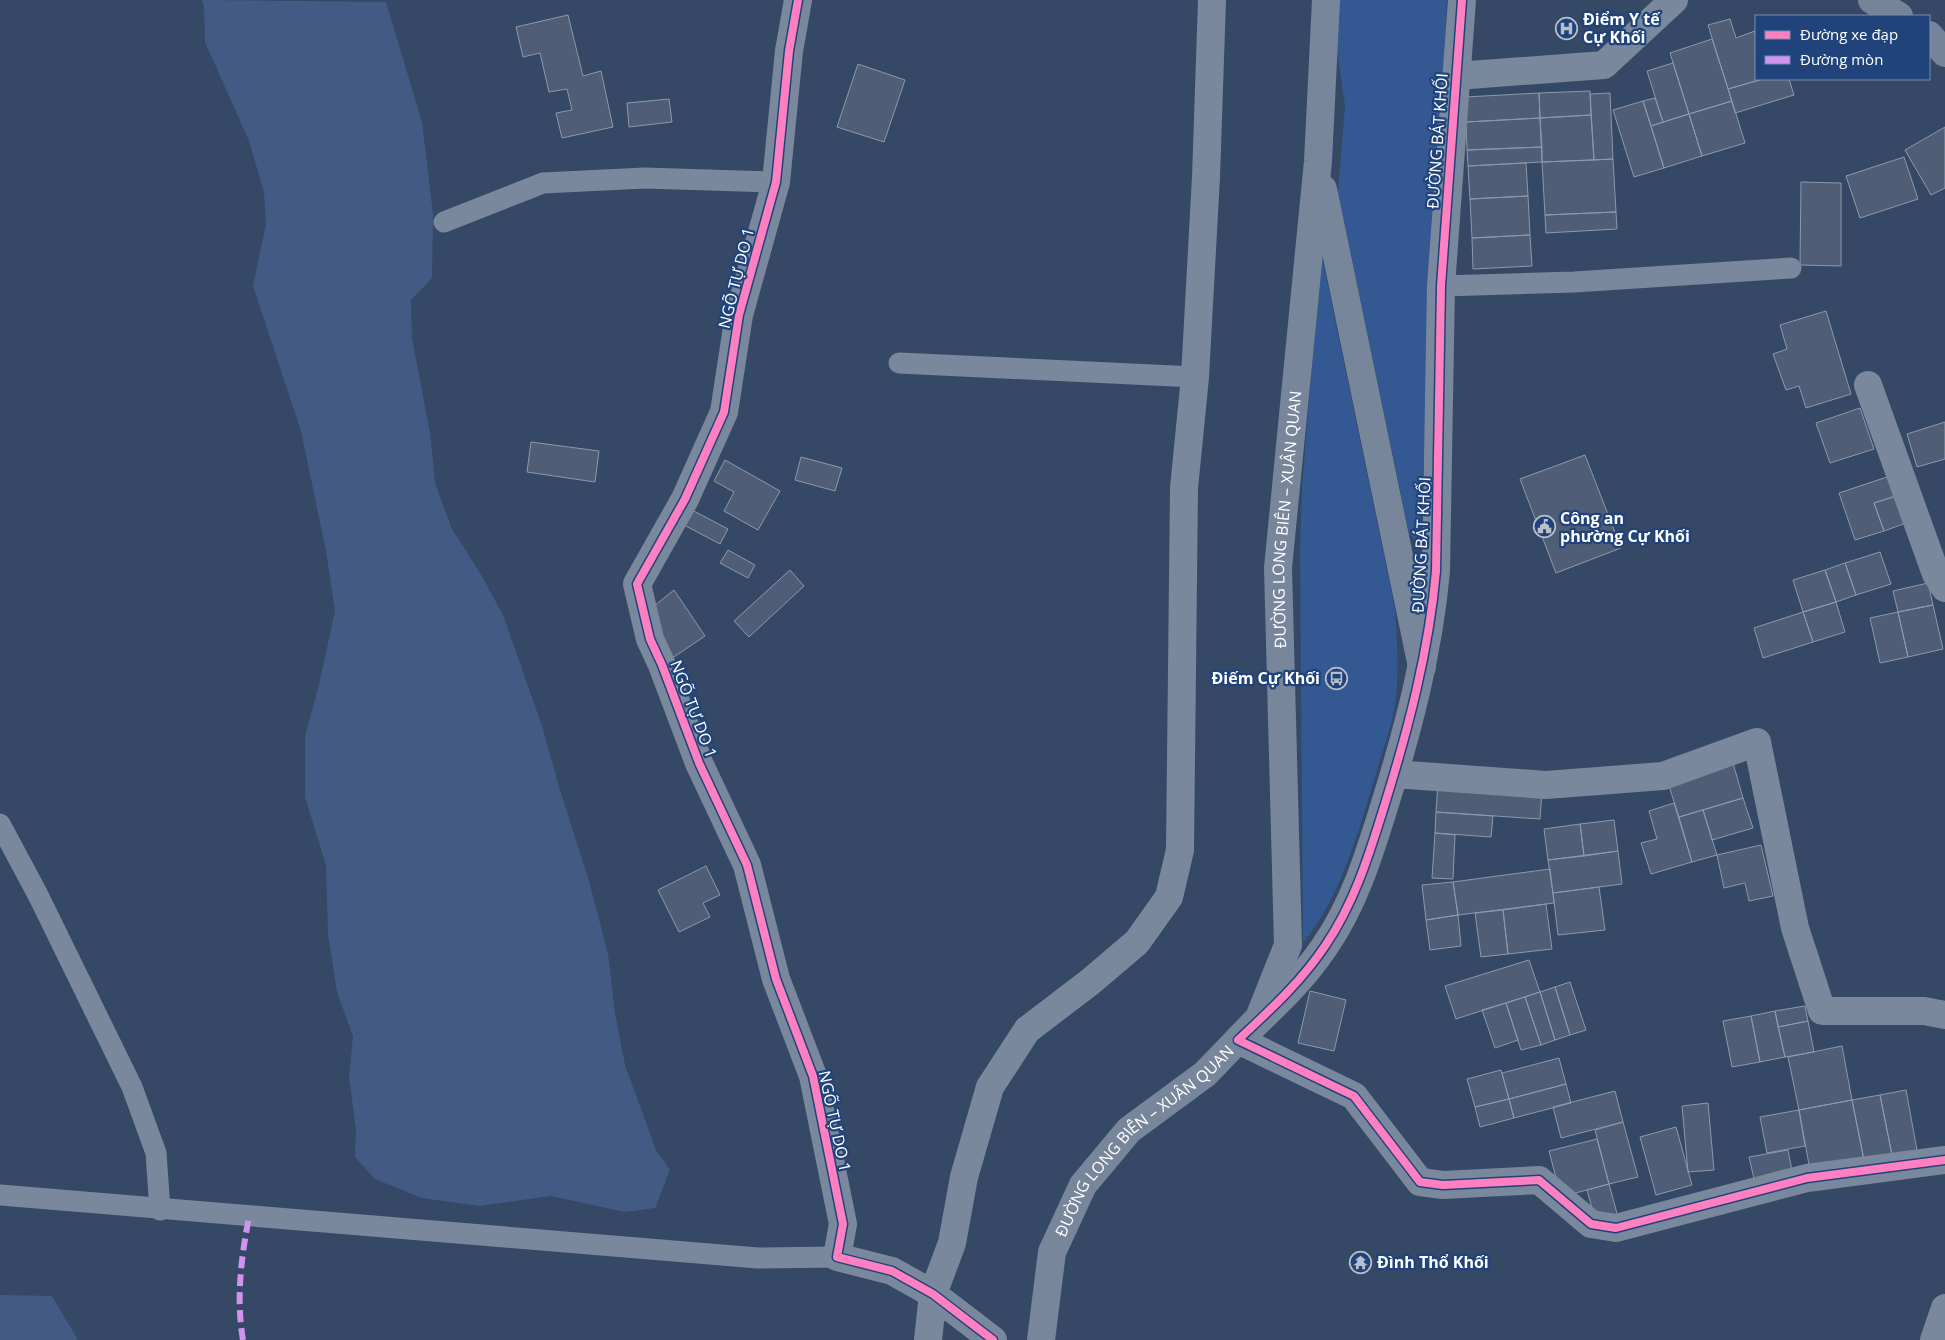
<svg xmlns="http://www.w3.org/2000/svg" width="1945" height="1340" font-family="'Open Sans',sans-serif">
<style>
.green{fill:#335892}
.water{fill:#435b84}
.building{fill:#4f5e76;stroke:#8d99ac}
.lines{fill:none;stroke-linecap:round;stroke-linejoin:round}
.lane{stroke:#7a889d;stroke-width:21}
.street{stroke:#7a889d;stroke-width:28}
.secondary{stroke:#768499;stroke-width:28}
.primary{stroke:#78869c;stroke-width:28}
.quiet{stroke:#d193ec;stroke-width:6;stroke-dasharray:12 6;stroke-linecap:butt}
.cycleway-casing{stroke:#20437b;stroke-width:11}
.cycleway{stroke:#ff80c0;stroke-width:8}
.labels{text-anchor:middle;stroke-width:4.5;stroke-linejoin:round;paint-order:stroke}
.poi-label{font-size:16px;font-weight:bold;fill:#fff;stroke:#20437b;text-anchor:start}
.street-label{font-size:16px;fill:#fff;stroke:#20437b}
</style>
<rect width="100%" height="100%" fill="#354866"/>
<path class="green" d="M1336 0H1447L1420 532 1417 538 1414 539 1409 533 1338 192 1345 106 1335 36Z
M1321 252 1395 609C1397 638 1399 667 1396 696 1394 721 1384 746 1377 770 1359 829 1343 894 1303 943L1300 548 1302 488Z"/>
<path class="water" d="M202 0 386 2 422 122 433 214 432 278 411 300 412 338 430 433 435 483 452 529 480 573 503 615 542 726 560 790 589 881 608 954 615 1013 625 1065 656 1150 670 1170 655 1208 625 1212 551 1196 479 1206 422 1198 375 1179 355 1157 356 1129 349 1077 353 1036 337 992 328 934 326 865 305 797V736L319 685 335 611 326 551 301 431 253 286 266 224 264 192 249 141 205 42 204 6Z
M0 1295 52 1296 78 1340H0Z"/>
<path class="building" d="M568 15 583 76 601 71 613 127 562 138 556 113 572 110 567 89 549 92 540 53 523 57 516 27Z
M1730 19 1736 38 1755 31 1756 79H1763L1728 89 1708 25Z
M1712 39 1732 101 1689 114 1670 53Z
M1673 63 1689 114 1663 122 1647 71Z
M858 64 905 80 884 142 837 127Z
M1763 79H1789L1794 95 1735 113 1728 89Z
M1590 91 1591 115 1540 118 1539 93Z
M1539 93 1540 118 1466 122 1465 97Z
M1610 93 1613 159 1594 160 1590 94Z
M1655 98 1663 122 1651 126 1643 101Z
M669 99 672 122 629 127 627 103Z
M1643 101 1664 168 1634 177 1613 110Z
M1732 101 1745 143 1702 156 1689 114Z
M1689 114 1702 156 1664 168 1651 126Z
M1591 115 1594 160 1542 162 1540 118Z
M1540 118 1542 147 1467 150 1466 122Z
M1945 127V188L1931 195 1905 150Z
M1542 147V162L1468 166 1467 150Z
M1904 157 1918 199 1860 218 1846 176Z
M1613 159 1616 212 1545 215 1542 162Z
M1526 163 1528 196 1470 199 1468 166Z
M1801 182 1841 183V266L1800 265Z
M1528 196 1530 235 1472 238 1470 199Z
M1616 212 1617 229 1546 233 1545 215Z
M1530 235 1532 266 1473 269 1472 238Z
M1826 311 1851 394 1806 408 1799 386 1786 390 1773 354 1787 349 1780 325Z
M1860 408 1874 449 1830 463 1816 423Z
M1945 422V459L1917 467 1907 434Z
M531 442 599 451 595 482 527 472Z
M1585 455 1621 548 1556 573 1520 479Z
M801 457 842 468 835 491 795 480Z
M725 460 780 491 758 530 724 511 734 492 714 481Z
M1890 476 1896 496 1874 503 1884 531 1855 540 1839 493Z
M1896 496 1906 523 1884 531 1874 503Z
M690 509 728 529 720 544 682 524Z
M728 550 755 565 748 578 720 563Z
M1880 552 1891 584 1856 595 1845 563Z
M1845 563 1856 595 1836 602 1825 570Z
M790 570 804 586 749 637 734 621Z
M1825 570 1836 602 1803 612 1793 580Z
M1928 583 1933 605 1898 612 1893 591Z
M674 590 705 636 662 665 644 614Z
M1836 602 1845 632 1813 642 1803 612Z
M1933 605 1943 649 1908 657 1898 612Z
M1803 612 1813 642 1763 658 1754 628Z
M1898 612 1908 657 1880 663 1870 618Z
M1733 763 1743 798 1679 817 1668 783Z
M1438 783 1542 790 1540 819 1436 812Z
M1743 798 1753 828 1712 840 1703 810Z
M1674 803 1692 862 1651 874 1641 843 1657 839 1649 811Z
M1703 810 1717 855 1692 862 1679 817Z
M1436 812 1493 816 1491 837 1435 833Z
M1614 820 1618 851 1584 856 1580 824Z
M1580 824 1584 856 1548 860 1544 829Z
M1435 833 1455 835 1453 879 1432 878Z
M1761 845 1773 896 1749 901 1745 883 1724 888 1717 855Z
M1618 851 1622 884 1553 893 1548 860Z
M706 866 720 895 703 903 710 917 679 932 658 890Z
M1550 869 1554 903 1458 915 1453 882Z
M1453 882 1458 915 1426 920 1422 885Z
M1599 887 1605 930 1558 935 1553 893Z
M1546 904 1552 949 1508 954 1503 910Z
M1503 910 1508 954 1481 957 1475 913Z
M1458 915 1461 946 1430 950 1426 920Z
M1529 960 1540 992 1456 1019 1445 986Z
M1570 982 1586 1030 1570 1035 1555 987Z
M1555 987 1570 1035 1555 1040 1540 992Z
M1310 991 1346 1000 1334 1051 1298 1043Z
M1540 992 1555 1040 1541 1045 1525 997Z
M1525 997 1541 1045 1521 1050 1506 1003Z
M1506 1003 1518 1040 1495 1048 1482 1010Z
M1805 1006 1808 1021 1778 1027 1775 1011Z
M1775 1011 1785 1057 1760 1062 1751 1016Z
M1751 1016 1760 1062 1732 1067 1723 1021Z
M1808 1021 1814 1052 1785 1057 1778 1027Z
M1842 1046 1852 1100 1799 1110 1788 1057Z
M1559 1058 1566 1084 1509 1099 1502 1073Z
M1501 1070 1509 1099 1475 1107 1467 1079Z
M1566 1084 1571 1103 1514 1118 1509 1099Z
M1906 1090 1917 1150 1892 1155 1880 1095Z
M1615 1091 1623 1122 1561 1138 1553 1107Z
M1880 1095 1892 1155 1864 1160 1852 1100Z
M1509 1099 1514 1118 1480 1127 1475 1107Z
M1852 1100 1864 1160 1810 1170 1799 1110Z
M1708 1103 1714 1170 1688 1172 1682 1106Z
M1799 1110 1805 1146 1767 1153 1760 1117Z
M1623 1122 1638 1177 1609 1184 1595 1130Z
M1676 1127 1692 1185 1656 1195 1640 1137Z
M1597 1139 1609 1184 1561 1197 1549 1151Z
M1788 1150 1793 1176 1755 1183 1749 1157Z
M1609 1184 1618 1217 1596 1223 1587 1190Z"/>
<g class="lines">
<path class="lane" d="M444 222 543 183 645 178 776 182
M1441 286 1574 282 1791 268
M899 363 1195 377
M0 824 38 895 132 1087 156 1153 160 1210
M0 1195 758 1258 837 1257"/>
<path class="street" d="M798 0 789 51 776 182 739 315 724 412 685 499 637 584 650 639 662 665 699 763 747 865 776 979 813 1076 843 1224 837 1257 892 1271 933 1294 993 1340
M1462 0 1441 286 1436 571C1429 651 1408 730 1384 807 1369 855 1354 904 1325 946 1301 982 1270 1010 1238 1040L1354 1096 1420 1182 1443 1185 1539 1180 1591 1224 1616 1228 1807 1178 1945 1160
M1456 76 1604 65 1674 0
M1868 385 1936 574 1945 588
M1394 774 1546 785 1663 776 1757 742 1795 928 1822 1011H1924L1945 1015
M928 1340 933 1294 952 1243 964 1177 990 1087 1027 1030 1090 982 1137 942 1169 897 1180 850 1184 488 1195 377 1206 177 1212 0
M1934 1340 1945 1308"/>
<path class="secondary" d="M1872 0 1899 16
M1929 35 1945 53"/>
<g class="primary">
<path d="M1323 189 1422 667"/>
<path id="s1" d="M1041 1340 1052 1252 1083 1185 1129 1130 1205 1074 1259 1018 1288 945 1278 568 1318 161 1326 0"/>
</g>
<path class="quiet" d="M243 1340C236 1299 241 1258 249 1217"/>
<defs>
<path id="cycleway" d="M798 0 789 51 776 182 739 315 724 412 685 499 637 584 650 639 662 665 699 763 747 865 776 979 813 1076 843 1224 837 1257 892 1271 933 1294 993 1340
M1462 0 1441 286 1436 571C1429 651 1408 730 1384 807 1369 855 1354 904 1325 946 1301 982 1270 1010 1238 1040L1354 1096 1420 1182 1443 1185 1539 1180 1591 1224 1616 1228 1807 1178 1945 1160"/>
</defs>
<use href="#cycleway" class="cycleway-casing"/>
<use href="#cycleway" class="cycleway"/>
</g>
<defs>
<symbol id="hospital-ring" viewBox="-11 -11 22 22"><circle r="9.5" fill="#20437b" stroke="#b8bfc9" stroke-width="1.5"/><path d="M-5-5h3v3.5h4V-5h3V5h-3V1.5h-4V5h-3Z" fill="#b8bfc9"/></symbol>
<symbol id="civic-ring" viewBox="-11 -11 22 22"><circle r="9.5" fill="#20437b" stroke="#b8bfc9" stroke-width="1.5"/><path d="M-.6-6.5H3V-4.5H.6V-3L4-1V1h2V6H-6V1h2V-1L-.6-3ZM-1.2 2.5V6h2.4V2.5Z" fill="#b8bfc9"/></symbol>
<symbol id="bus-ring" viewBox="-11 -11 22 22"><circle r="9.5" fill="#20437b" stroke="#b8bfc9" stroke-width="1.5"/><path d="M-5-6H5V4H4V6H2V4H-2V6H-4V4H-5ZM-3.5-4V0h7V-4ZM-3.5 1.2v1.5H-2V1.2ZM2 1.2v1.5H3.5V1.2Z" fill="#b8bfc9"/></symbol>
<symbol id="temple-ring" viewBox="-11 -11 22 22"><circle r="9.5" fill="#20437b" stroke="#b8bfc9" stroke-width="1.5"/><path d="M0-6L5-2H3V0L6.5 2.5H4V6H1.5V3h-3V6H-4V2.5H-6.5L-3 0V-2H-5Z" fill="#b8bfc9"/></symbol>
</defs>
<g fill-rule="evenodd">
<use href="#hospital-ring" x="1554" y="16" width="25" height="25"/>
<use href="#civic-ring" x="1532" y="514" width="25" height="25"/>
<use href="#bus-ring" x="1324" y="666" width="25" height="25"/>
<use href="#temple-ring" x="1348" y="1250" width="25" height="25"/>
</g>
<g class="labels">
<g class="poi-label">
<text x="1583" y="25">Điểm Y tế<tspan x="1583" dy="18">Cự Khối</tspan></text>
<text x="1560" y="524">Công an<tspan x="1560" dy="18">phường Cự Khối</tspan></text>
<text x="1320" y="684" text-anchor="end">Điếm Cự Khối</text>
<text x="1377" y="1268">Đình Thổ Khối</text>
</g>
<g class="street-label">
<text transform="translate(1437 141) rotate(-86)" y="6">ĐƯỜNG BÁT KHỐI</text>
<text transform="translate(736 278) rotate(-76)" y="6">NGÕ TỰ DO 1</text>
<text dy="6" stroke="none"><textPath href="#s1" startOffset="911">ĐƯỜNG LONG BIÊN – XUÂN QUAN</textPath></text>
<text transform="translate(1421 545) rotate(-87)" y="6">ĐƯỜNG BÁT KHỐI</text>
<text transform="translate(694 709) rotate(69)" y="6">NGÕ TỰ DO 1</text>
<text transform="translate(835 1121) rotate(78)" y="6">NGÕ TỰ DO 1</text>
<text dy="6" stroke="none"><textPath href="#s1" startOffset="236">ĐƯỜNG LONG BIÊN – XUÂN QUAN</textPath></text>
</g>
</g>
<rect x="1755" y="15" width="175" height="65" fill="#20437b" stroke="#798eb0"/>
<rect x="1765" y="31" width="25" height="8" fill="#ff80c0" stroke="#798eb0"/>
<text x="1800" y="40" font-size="15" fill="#ffffff">Đường xe đạp</text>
<rect x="1765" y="56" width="25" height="8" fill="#d193ec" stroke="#798eb0"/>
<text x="1800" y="65" font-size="15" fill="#ffffff">Đường mòn</text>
</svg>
